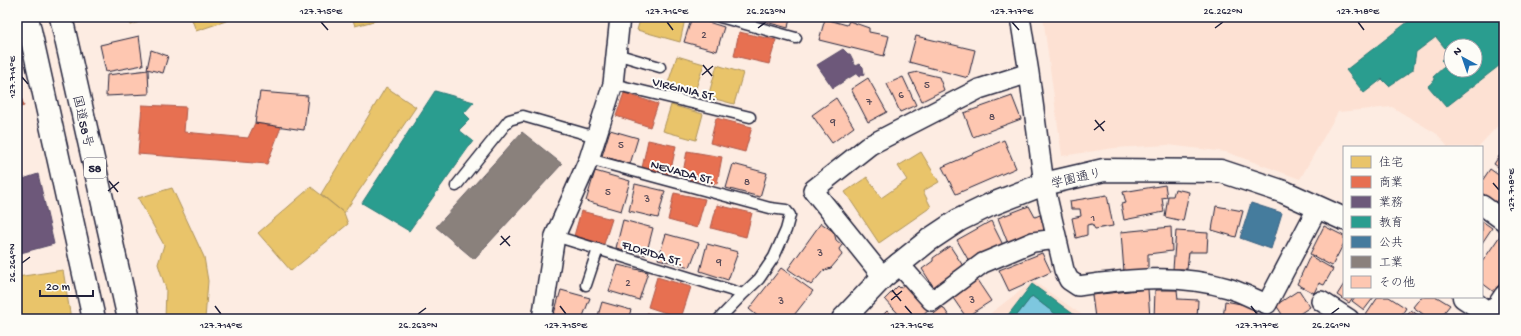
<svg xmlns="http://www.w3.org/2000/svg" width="1521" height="336" font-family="'Gochi Hand','Klee One',sans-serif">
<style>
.built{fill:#fde1d3;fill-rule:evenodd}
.water{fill:#7ec7df;stroke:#59859d}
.homes{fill:#e9c46a;stroke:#ad935c}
.shops{fill:#e76f51;stroke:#ac584a}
.offices{fill:#6d597a;stroke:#564867}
.schools{fill:#2a9d8f;stroke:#287876;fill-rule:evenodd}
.public{fill:#457b9d;stroke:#3a6080}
.industry{fill:#8a817c;stroke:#6b6468}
.building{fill:#fec7b1;stroke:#22223b}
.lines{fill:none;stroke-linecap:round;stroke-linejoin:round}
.lane-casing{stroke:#22223b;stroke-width:13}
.street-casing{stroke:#22223b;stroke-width:22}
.secondary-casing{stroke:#22223b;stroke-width:25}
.highway-casing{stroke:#22223b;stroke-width:25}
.lane{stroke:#fdfcf7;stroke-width:10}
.street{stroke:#fdfcf7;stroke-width:19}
.secondary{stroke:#fdfcf7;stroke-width:22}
.highway{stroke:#fdfcf7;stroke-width:22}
.ticks{fill:none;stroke:#22223b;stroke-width:1.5}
.labels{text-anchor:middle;stroke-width:4;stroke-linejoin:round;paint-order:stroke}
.number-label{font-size:11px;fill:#594b58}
.shield{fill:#fdfcf7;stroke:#646373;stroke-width:1}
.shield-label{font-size:12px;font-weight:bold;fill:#22223b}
.street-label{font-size:13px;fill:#22223b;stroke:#fdfcf7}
.neatline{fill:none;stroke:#22223b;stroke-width:1.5}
.ticks-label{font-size:10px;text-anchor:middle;fill:#22223b}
</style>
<rect width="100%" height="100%" fill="#fdece2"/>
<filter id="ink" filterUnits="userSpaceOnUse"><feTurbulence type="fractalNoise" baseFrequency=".025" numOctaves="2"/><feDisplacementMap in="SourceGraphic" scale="8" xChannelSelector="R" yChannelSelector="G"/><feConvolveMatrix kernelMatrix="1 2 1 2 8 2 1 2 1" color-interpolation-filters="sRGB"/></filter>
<g filter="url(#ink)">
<path class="built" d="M1043 17H1504V119L1478 147H1448L1437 134 1392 107 1338 112 1300 179 1226 152 1168 145 1114 148 1062 156ZM1451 46H1475V70H1451Z
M1033 281 1088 319H983Z"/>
<path class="water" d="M1032 296 1062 319H1014Z"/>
<path class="homes" d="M128 17H152L131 25Z
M191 17H228L229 20 196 31Z
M352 17H389L355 26Z
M641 17H678L685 19 680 42 637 30Z
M677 56 704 64 694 94 667 86Z
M717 65 743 73 734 104 708 97Z
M386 87 416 107 344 213 321 194Z
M671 105 703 114 696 140 663 131Z
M921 152 939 182 923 191 931 207 879 243 845 192 867 177 881 198 907 180 898 166Z
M311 187 344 213 348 224 291 271 258 233Z
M172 188 204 257 208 281 205 319H165L166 289 158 264 164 245 138 198Z
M63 270 71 319H17V277Z"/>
<path class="shops" d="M739 32 776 40 769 64 734 56Z
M17 85 24 106 17 108Z
M624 93 658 104 650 127 616 116Z
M142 105 186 107 184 132 248 138 255 123 281 127 267 164 138 154Z
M716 118 752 127 745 152 710 143Z
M648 140 676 146 670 174 642 168Z
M687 151 722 157 717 184 682 178Z
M674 193 705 199 697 228 668 220Z
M717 205 752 213 746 237 711 228Z
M581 211 612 219 604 244 574 236Z
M657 277 691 287 681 318 648 307Z
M647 313 664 319H645Z"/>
<path class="offices" d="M843 49 848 54H850L853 60V62L856 66 860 64 863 67 864 74 859 77 857 73 833 88 817 65Z
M38 174 54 244 17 254V181Z"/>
<path class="schools" d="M1414 17H1504V62L1446 107 1428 86 1435 80 1433 77 1446 65 1441 60 1449 53 1436 37 1416 52 1413 70 1389 86 1382 79 1364 93 1346 70ZM1451 46H1475V70H1451Z
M435 91 474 102 464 113 470 119 459 130 473 141 409 231 362 203Z
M1032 284 1080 319H1062L1032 296 1014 319H1005Z"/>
<path class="public" d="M1251 203 1282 213 1271 249 1240 238Z"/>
<path class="industry" d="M522 132 562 164 474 259 436 227Z"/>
<path class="building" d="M692 17 724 27 717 51 684 42Z
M759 17H790L788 28 759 20Z
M825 19 847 25 849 21 869 28V32L889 36 884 56 819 40Z
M139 36 143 65 106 72 100 45Z
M916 36 975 50 968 78 909 62Z
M151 50 168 56 163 73 147 69Z
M148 70 149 94 106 96 107 75Z
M918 72 939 77 944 90 922 101 909 74Z
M903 77 916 105 900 112 887 84Z
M868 78 887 112 868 122 851 89Z
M260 92 308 96 304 130 255 123Z
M1012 96 1021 119 973 137 964 113Z
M836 98 854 127 832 143 812 115Z
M610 130 638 138 630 164 602 156Z
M1004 140 1016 168 956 194 942 167Z
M1504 149V171L1494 164Z
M733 164 767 173 760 197 726 188Z
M1490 169 1504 179V191L1495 203 1482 193V181Z
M595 171 630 181 621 211 586 201Z
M635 184 665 191 658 218 629 211Z
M1165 185 1167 197 1162 198 1164 212 1124 220 1121 204 1126 203 1123 192Z
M1175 189 1189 192 1183 221 1165 217 1168 196H1173Z
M1107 195 1113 226 1095 229 1092 224 1087 225V235L1076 238 1072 218 1081 216 1080 209H1071L1070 201Z
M1029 206 1035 217 1040 215 1044 227 1043 232 1009 246 998 218Z
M1216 206 1243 211 1236 237 1212 230Z
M623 220 653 228 646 255 616 248Z
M991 221 1003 245 970 263 957 240Z
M1482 221 1492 228 1482 243Z
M821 223 834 232 836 240 842 245 839 249 842 255 831 268 823 271 811 285 788 269Z
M1324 226 1344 236V243L1332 266 1310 254Z
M1171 227 1172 251 1148 254V269L1124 272 1121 232Z
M1504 230V278L1494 292 1482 283V262Z
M1176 231 1208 233 1207 252H1189L1187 269H1173Z
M666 234 699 243 690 267 658 259Z
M707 244 738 252 728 280 700 271Z
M950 246 965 269 935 289 922 269 933 261V258Z
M1042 253 1051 272 1009 291 999 270Z
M1310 256 1333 269 1324 285 1319 283 1314 293 1297 284Z
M618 265 648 272 639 300 609 291Z
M781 268 813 291 791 319H761L749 309Z
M977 280 991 301 966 317 953 298Z
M907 282 931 307 918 319H903L885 299 898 286 900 288Z
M1344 284V297H1353L1349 303 1337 295Z
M1148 289 1150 319H1113V317L1095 318 1092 295Z
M561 290 590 298 582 319H561L553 317Z
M1155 290H1177L1178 299 1198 300 1197 319H1154Z
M1299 290 1310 307 1292 319H1285L1276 305Z
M1355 297H1374L1364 310 1352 301Z
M1378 297H1389L1406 308 1399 319H1372L1366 315Z
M1421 297H1437L1450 305 1439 319H1430L1413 307Z
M1225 301 1257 307 1255 319H1223Z
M602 302 631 310 628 319H597Z
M943 307 951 319H927Z
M1411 310 1423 319H1404Z
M887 311 895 319H879Z"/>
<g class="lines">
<defs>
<path id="lane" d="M720 17 796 38
M616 54 660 67
M613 84 750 117
M589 159 770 208 786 210 790 215 786 230 774 257 759 279 743 294 719 319
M456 186 509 120 523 116 596 137
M555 236 743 294
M586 285 598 249"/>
<path id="street" d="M1020 17 1029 73 1044 184 1064 270 1069 280 1078 286C1128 279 1178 273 1228 288 1241 292 1254 299 1267 304L1318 207
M1482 205 1504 221
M898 263 932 301 983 263 1033 242 1057 239
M883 277 813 190 870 145 979 89 1029 73
M1321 301 1349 319
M542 319 555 236 589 159 613 84 620 17
M1488 319 1504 295"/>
<path id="secondary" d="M1464 297 1497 319
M843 319 883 277 929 240 959 220 990 205 1044 184 1104 170 1221 171 1284 192 1344 219"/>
<path id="highway" d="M27 17 94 319
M61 17 129 319"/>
</defs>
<use href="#lane" class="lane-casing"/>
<use href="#street" class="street-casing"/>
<use href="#secondary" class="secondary-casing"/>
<use href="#highway" class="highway-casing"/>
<use href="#lane" class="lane"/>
<use href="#street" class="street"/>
<use href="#secondary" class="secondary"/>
<use href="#highway" class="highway"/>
</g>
</g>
<path class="ticks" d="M321 22 328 30M667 22 673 30M1012 22 1019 30M1358 22 1364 30M758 28 766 22M1215 28 1223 22M703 65 712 76M702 75 713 66M22 77 28 84M1095 120 1104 131M1094 130 1105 121M109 181 118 192M1493 183 1499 190M108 191 119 182M501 236 510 246M500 245 510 236M22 263 30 257M892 290 901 301M891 300 902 291M215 306 221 314M560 306 566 314M905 306 912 314M1251 306 1257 314M418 314 426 308M1331 314 1339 308"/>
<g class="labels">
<g class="number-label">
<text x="704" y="38">2</text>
<text x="927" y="88">5</text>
<text x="901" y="98">6</text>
<text x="869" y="105">7</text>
<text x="992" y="120">8</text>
<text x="833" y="125">9</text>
<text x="621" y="148">5</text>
<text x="747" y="185">8</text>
<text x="608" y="195">5</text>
<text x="647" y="202">3</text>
<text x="1093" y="221">1</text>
<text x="820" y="256">3</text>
<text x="719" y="265">9</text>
<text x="628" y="286">2</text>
<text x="972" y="303">3</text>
<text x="781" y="304">3</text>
</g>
<rect class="shield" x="84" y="158" width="22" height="20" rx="3"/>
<g class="shield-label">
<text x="95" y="172">58</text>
</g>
<g class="street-label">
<text transform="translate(685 88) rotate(14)" y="5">VIRGINIA ST.</text>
<text transform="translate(84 121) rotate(77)" y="5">国道58号</text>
<text transform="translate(683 171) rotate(15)" y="5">NEVADA ST.</text>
<text transform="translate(1076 177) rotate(-13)" y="5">学園通り</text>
<text transform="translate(653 252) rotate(17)" y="5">FLORIDA ST.</text>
</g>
</g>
<rect width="1521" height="336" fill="none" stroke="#fdfcf7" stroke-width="44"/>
<rect x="1343" y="146" width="140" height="152" fill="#fdfcf7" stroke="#a5a5ac"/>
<rect x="1351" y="156" width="20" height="12" fill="#e9c46a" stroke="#a5a5ac"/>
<text x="1379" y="166" font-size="12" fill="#22223b">住宅</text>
<rect x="1351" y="176" width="20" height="12" fill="#e76f51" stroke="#a5a5ac"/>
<text x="1379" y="186" font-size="12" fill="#22223b">商業</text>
<rect x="1351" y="196" width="20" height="12" fill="#6d597a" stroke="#a5a5ac"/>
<text x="1379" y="206" font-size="12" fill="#22223b">業務</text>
<rect x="1351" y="216" width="20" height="12" fill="#2a9d8f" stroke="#a5a5ac"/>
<text x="1379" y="226" font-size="12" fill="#22223b">教育</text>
<rect x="1351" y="236" width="20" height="12" fill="#457b9d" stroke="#a5a5ac"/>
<text x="1379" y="246" font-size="12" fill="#22223b">公共</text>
<rect x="1351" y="256" width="20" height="12" fill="#8a817c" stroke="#a5a5ac"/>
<text x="1379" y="266" font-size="12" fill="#22223b">工業</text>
<rect x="1351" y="276" width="20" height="12" fill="#fec7b1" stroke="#a5a5ac"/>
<text x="1379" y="286" font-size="12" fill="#22223b">その他</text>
<g transform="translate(1463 58) rotate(320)"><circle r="19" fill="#fdfcf7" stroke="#a5a5ac"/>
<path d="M0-3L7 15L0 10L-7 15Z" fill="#1f6fb2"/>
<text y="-6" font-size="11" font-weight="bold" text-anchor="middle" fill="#22223b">N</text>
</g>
<path d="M40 290v6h53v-6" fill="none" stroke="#22223b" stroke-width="2"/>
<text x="46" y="290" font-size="12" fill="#22223b" stroke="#fdfcf7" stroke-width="3" paint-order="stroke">20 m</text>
<rect x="22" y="22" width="1477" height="292" class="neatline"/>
<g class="ticks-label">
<text x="321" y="14">127.715°E</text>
<text x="667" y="14">127.716°E</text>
<text x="766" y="14">26.263°N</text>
<text x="1012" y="14">127.717°E</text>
<text x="1223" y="14">26.262°N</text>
<text x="1358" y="14">127.718°E</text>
<text transform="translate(11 77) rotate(-90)" y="4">127.714°E</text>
<text transform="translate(1510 190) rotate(-90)" y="4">127.718°E</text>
<text transform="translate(11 263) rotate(-90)" y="4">26.264°N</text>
<text x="221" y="328">127.714°E</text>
<text x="418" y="328">26.263°N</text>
<text x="566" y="328">127.715°E</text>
<text x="912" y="328">127.716°E</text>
<text x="1257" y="328">127.717°E</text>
<text x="1331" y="328">26.261°N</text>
</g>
</svg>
